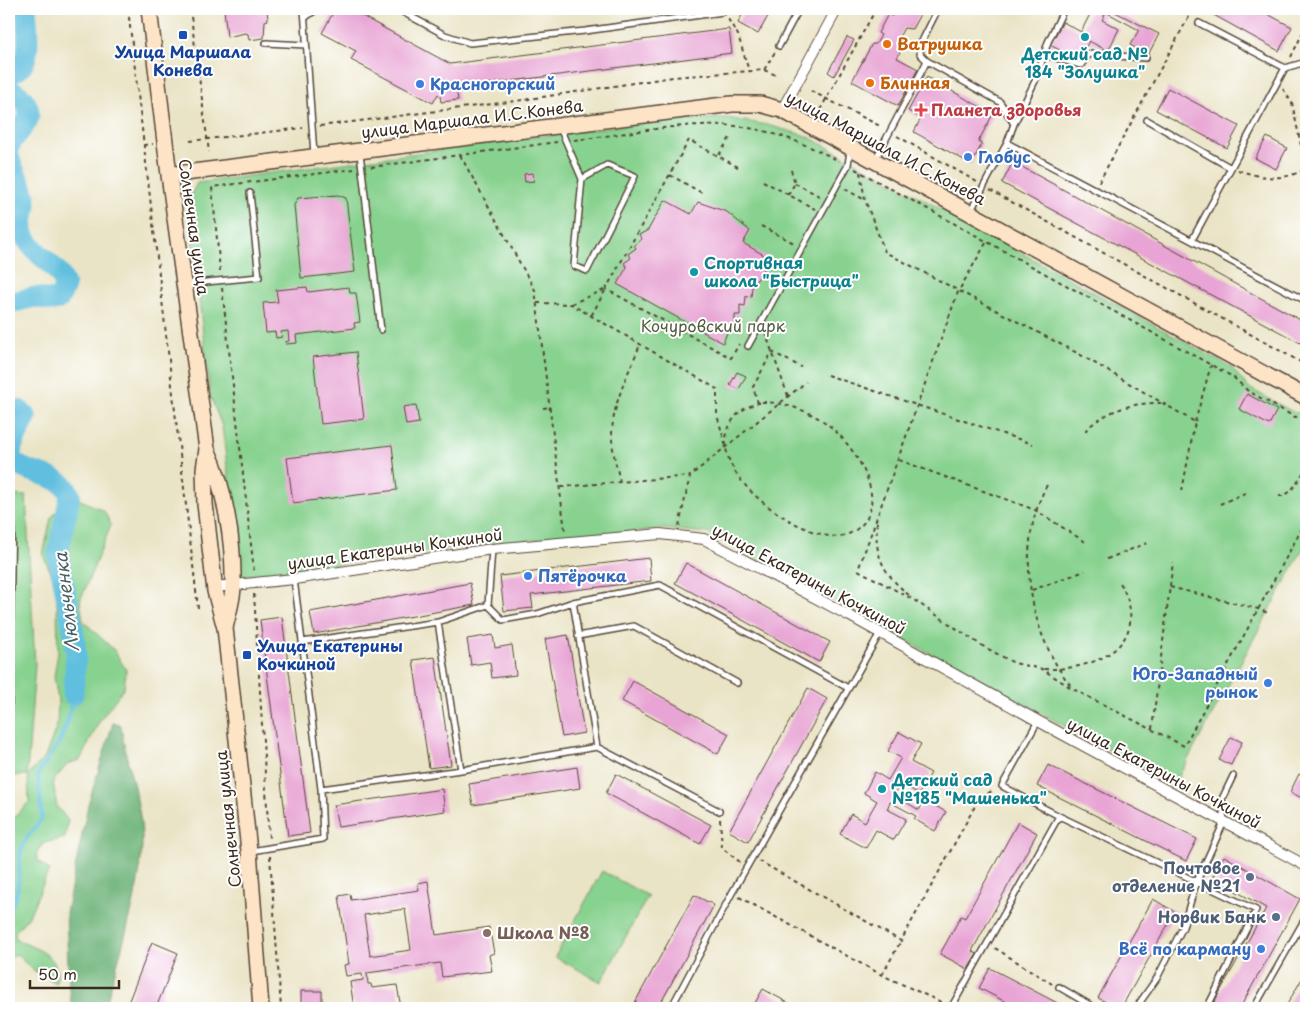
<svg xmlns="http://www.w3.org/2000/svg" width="1315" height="1017" font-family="'Playpen Sans',sans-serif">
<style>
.green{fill:#88d28f;stroke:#627e56}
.forest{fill:#6eb47a;stroke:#546f4c}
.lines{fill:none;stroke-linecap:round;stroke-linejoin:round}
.stream{stroke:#60bfde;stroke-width:4}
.river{stroke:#60bfde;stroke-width:21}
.building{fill:#e8a4d4;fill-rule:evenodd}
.lane-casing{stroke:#554637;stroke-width:8}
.street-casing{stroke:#554637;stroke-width:12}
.secondary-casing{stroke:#554637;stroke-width:18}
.path{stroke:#554637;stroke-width:2;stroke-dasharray:4 4;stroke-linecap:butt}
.lane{stroke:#fff;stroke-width:5}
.street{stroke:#fff;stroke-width:10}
.secondary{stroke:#fee4c6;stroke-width:15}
.transit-dot{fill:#1a4fb4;stroke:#fff;stroke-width:2}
.culture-dot{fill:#0f9aa8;stroke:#fff;stroke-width:2}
.food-dot{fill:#e8710a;stroke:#fff;stroke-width:2}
.shop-dot{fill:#3f7fe0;stroke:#fff;stroke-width:2}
.health-dot{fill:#e0444e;stroke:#fff;stroke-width:2}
.service-dot{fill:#5c6f8a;stroke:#fff;stroke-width:2}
.education-dot{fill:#8d6e63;stroke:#fff;stroke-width:2}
.labels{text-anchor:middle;stroke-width:4;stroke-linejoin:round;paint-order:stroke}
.food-label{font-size:16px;font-weight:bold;fill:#c56008;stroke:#fff;text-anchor:start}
.transit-label{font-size:16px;font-weight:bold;fill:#164399;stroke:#fff}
.culture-label{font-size:16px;font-weight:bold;fill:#0d838f;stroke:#fff;text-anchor:start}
.shop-label{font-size:16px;font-weight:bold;fill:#366cbe;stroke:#fff;text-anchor:start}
.health-label{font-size:16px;font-weight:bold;fill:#be3a42;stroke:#fff;text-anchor:start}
.street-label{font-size:16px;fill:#3b2a1e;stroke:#fff}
.park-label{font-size:16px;fill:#525c40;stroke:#fff}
.service-label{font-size:16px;font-weight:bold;fill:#4e5e75;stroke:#fff;text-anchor:end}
.education-label{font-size:16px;font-weight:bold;fill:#785e54;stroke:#fff;text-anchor:start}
.water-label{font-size:18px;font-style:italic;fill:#485e61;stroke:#fff}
</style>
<rect width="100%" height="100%" fill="#fff"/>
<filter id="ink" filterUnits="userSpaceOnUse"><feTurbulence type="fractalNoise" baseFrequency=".02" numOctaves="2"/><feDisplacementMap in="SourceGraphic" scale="10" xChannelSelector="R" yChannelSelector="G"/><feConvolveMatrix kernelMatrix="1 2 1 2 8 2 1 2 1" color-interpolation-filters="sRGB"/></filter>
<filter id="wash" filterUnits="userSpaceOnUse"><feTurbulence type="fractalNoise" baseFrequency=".0096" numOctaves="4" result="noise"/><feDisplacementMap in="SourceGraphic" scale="20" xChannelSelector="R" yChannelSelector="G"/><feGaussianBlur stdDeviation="1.12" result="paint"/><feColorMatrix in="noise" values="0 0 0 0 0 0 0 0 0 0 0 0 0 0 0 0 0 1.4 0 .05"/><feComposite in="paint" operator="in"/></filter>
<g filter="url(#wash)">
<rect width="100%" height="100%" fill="#eae4c6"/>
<path class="green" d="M727 118 767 125 807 136 1231 367 1249 388 1295 413 1306 412V543L1174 785 707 533 665 529 493 543 241 577 222 426 210 396 188 201 197 183 609 127 691 119Z
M9 495 26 496 35 665 27 775 9 776Z
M70 495 104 511 111 525 80 601 83 621 114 650 126 670 124 688 100 720 80 760 68 764 53 781 57 807 68 820 65 838 44 843 36 853 38 861 49 870 29 916 15 932 16 939C37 950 63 955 56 983L33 970 16 954 9 959V823L29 802 28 775 45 757 57 725 58 700 54 677 58 652 57 604 55 582 43 555 51 518Z
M602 871 648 896 601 982 555 957Z"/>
<path class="forest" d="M113 723 121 725C125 762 140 797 142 834 144 885 118 957 105 1008H72L69 988 66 913 88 805Z"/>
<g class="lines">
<path class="stream" d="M9 908C24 891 15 868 22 848 25 836 36 829 42 818L38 774 59 743 68 720 73 695"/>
<path class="river" d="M9 72C35 73 27 25 26 9
M9 87C13 92 20 94 24 100 39 121 16 130 9 147
M9 156C12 172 25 185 26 203 26 216 18 227 27 240 37 257 61 267 65 286L59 299 54 301 35 297 9 303
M9 411 19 410 26 417 12 446 11 459C26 477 61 471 70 495L58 555 75 639 76 656 73 695"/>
</g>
<g id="blocks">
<path class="building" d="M224 9H267L268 20 265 21 264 38 249 40 248 34 245 33 227 37Z
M335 9H349L450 64 729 29 732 53 456 88 458 100 441 102 440 96 438 94 433 103 351 60 356 51 322 33Z
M745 9H772L758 34 738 23Z
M896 9H923L912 29 904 28 899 37 902 39 900 43 904 45 897 58 918 69 898 106 852 81 872 44H876L881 35 878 33 888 14 892 16Z
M1085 9H1109L1159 34 1148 55 1130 45 1139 30 1106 12 1102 20 1119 29 1108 51 1089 41 1079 60 1050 45 1063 22 1081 32 1091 12Z
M1212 9H1258L1292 27 1279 51 1210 13Z
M847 37 854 40 834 76 828 72Z
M927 77 993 114 978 142 982 144 971 164 914 132 921 118 908 111Z
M1168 88 1239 126 1227 148 1156 110Z
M1267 137 1287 148 1276 169 1255 158Z
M1013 162 1306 323V346L1002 183Z
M533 173 534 181 525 182 524 174Z
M338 195 346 198 355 272 301 278 294 205 298 198Z
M665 200 691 214 698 202 727 212 750 231 743 243 771 259 752 287 751 297 746 296 745 306 740 305V315H735V325H730L723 343 617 284 627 267 624 263 631 258 628 254 636 248 634 245 642 239 639 235 648 230Z
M307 287 308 292 349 287 350 293H356L360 322 354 323 355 328 296 335 297 343 286 344 285 342 289 341 288 331 281 332 282 337 276 338 275 332 266 333 263 303 278 302 276 290Z
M356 352 364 419 321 424 313 357Z
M737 372 746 376 739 389 730 385Z
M1247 394 1277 410 1269 425 1239 409Z
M416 405 419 423 406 425 403 407Z
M392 445 397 490 293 503 287 458Z
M649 558 651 581 531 595 533 608 504 611 500 576Z
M686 563 830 642 819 662 675 583Z
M470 583 474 605 314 634 310 612Z
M282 617 310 833 288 836 260 620Z
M493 635 495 648 512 645 516 675 492 678 490 662 471 665 467 639Z
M568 635 584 733 562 737 545 639Z
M435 657 451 765 429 768 413 660Z
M633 681 729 734 718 754 622 701Z
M808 688 827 699 748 842 729 831Z
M899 732 921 744 911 762 931 773 919 794 901 784 894 795 919 810 925 800 946 812 935 831 914 819 916 816 890 802 887 809 906 819 894 840 876 830 866 848 840 834 851 814 865 822 877 801 864 793 875 772 888 780 901 758 888 751Z
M1231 737 1242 742 1231 765 1219 760Z
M1048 765 1197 839 1186 861 1037 786Z
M577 767 580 788 473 805 469 784Z
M616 774 711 825 700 844 606 793Z
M1299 774 1306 778V800L1290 792Z
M442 789 445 811 338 827 334 805Z
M1018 822 1037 833 972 951 977 954 968 969 940 954 961 916 965 918Z
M1224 856 1300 899 1240 1008H1211L1266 908 1212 878Z
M428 881 436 935 489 927 494 953 489 955 492 971 442 977 440 963 367 973 368 984H371L372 988 397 985 401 1008H354L350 982 363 980 362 974 346 976 344 965 349 964 339 896 350 894 351 900 419 890 418 883ZM405 909 411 950 370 956 364 915Z
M694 895 714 905 658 1008H632Z
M1153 899 1175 912 1121 1008H1118L1098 998Z
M152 942 178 953 156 1008H126Z
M990 968 1067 1008H1017L979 988Z
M1306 972V1008H1285Z
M763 989 792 1005 791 1008H752Z
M301 991H322V1008H301Z"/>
</g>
</g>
<g filter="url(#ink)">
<use href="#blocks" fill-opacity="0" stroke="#554637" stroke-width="1"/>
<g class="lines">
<defs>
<path id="lane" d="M304 9 314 155
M397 9 445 35 470 43 585 31 723 12
M938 9 921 43 920 54 927 61 1000 102 1014 124 1007 143 970 212
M306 17 317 9
M1199 23 1285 68 1306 62
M266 43 306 45
M779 46 799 9
M1045 55 1081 65 1089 54 1146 58
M1147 120 1231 168
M1014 124 1037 77 1048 42 1064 9
M560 128 582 179 574 266 587 271 635 176 607 165 582 179
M1007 143 1306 301
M360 153 381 330
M875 160 927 61
M1192 240 1285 68
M185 284 259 277 250 193
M748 346 848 165 850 150
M9 509H12L9 703
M573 602 597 747
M488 605 492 549
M438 622 461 770
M578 636 634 626 737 683
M302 642 438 622 488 605 503 620 537 614 573 602 660 585 848 688
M1038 721 1002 786 1059 816 1256 910 1207 1008
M321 789 461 770 597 747 719 811
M251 851 323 839 321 789 294 579
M1059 987 1095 1008
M671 1008 732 893 880 633
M951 1008 1059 816
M1136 1008 1157 978 1183 927 1196 883 1224 822 1222 799 1233 776
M1254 1008 1306 917"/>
<path id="street" d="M782 110 837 9
M214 587 294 579 492 549 660 534 704 539 850 616 1038 721 1306 866"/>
<path id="secondary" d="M149 9 169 175 207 449C225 487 234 543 233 586 233 599 228 614 225 628
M169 175 732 104H760L782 110 1306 397
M207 449 204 469 205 504 215 591 225 628 249 851 261 1008"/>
</defs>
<use href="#lane" class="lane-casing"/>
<use href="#street" class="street-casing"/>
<use href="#secondary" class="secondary-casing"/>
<path class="path" d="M128 9 198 608
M190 9 209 152
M637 15 641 9
M728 19 738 35 749 71
M1291 57 1306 26
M764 70 776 75
M1283 89 1292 103 1306 169 1301 187 1306 194
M811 91 882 127
M820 110 876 9
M320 126 516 101 673 77 764 70 775 52
M897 136 977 182
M574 140C621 135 676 123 723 125 764 127 803 142 839 161
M190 141 303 128
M144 145 153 144
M460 155 535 290 565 531
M719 155 731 136
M371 167 557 142
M738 167 689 140 606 289 731 358 739 344
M855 169 1233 377 1248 391 1295 417 1306 416
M1238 170C1261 178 1283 182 1305 169
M860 172 865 200 885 252 1079 354 1195 422 1182 491
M670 175 702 193
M763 181 815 209
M1099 182 1193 9
M795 183 821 197
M845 189 865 200
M990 190 1306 365
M788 195 795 183 791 170
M761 226 794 243
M986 243 958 292 858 570 914 600 981 645 1014 663 1042 669 1073 689 1184 746 1306 521
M220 271 212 187 354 169
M222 288 254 571
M537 303 571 304 717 389V415L726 447
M571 304 606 289 591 316
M765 332 788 396
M827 375 1033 444
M762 402C781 402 803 409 820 419 849 436 895 501 857 529 849 535 839 538 829 536 788 529 704 471 731 423 738 411 749 405 762 402Z
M758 403 753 387 772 352 801 367
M543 408 550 407
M1195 422 1211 365
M1085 431C1104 411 1133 402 1161 403
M899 460 1035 510 1087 543
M620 482C617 468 612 451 612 436 612 404 628 374 640 345
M1047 485C1014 546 1028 634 1072 687
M561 487 690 476
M1279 496H1284L1291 491 1306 469
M1220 504 1245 493
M877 522C874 558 884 574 911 597
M679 526 690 476 806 382
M1107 559 1147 543
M1170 587 1258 609 1268 613
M1032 590 1085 571
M254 594 269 839
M1044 669C1099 671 1155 642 1119 581
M1152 729 1173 562
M720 819 722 848 740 862
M270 856 281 1008
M759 861 901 941 980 797 994 790
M739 897 882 975 943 1003
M995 948 1052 984
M882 975 901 941"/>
<use href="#lane" class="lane"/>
<use href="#street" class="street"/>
<use href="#secondary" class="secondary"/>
</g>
</g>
<g class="transit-dot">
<rect x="178" y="30" width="10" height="10" rx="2.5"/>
<rect x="242" y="650" width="10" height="10" rx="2.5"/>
</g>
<g class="culture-dot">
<circle cx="1085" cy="37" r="5"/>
<circle cx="694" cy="272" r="5"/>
<circle cx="882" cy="789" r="5"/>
</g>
<g class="food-dot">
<circle cx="887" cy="44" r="5"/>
<circle cx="870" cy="83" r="5"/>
</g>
<g class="shop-dot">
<circle cx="420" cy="84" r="5"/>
<circle cx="968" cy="157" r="5"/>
<circle cx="528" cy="576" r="5"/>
<circle cx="1268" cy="683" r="5"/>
<circle cx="1261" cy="949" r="5"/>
</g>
<path class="health-dot" d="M918.5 102.5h5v5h5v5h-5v5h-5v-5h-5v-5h5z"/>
<g class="service-dot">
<circle cx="1250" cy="877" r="5"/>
<circle cx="1276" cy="917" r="5"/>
</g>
<circle class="education-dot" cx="487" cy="933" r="5"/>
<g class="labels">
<g class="food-label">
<text x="897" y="50">Ватрушка</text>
<text x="880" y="89">Блинная</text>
</g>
<g class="transit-label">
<text x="183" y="58">Улица Маршала<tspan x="183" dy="18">Конева</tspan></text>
<text x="257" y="652" text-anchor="start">Улица Екатерины<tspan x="257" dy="18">Кочкиной</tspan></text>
</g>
<g class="culture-label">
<text x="1085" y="60" text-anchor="middle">Детский сад №<tspan x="1085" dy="18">184 "Золушка"</tspan></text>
<text x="704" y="269">Спортивная<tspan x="704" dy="18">школа "Быстрица"</tspan></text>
<text x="892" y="786">Детский сад<tspan x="892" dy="18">№185 "Машенька"</tspan></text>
</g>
<g class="shop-label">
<text x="430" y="90">Красногорский</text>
<text x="978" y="163">Глобус</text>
<text x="538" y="582">Пятёрочка</text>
<text x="1258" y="680" text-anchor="end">Юго-Западный<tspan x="1258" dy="18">рынок</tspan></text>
<text x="1251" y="955" text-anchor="end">Всё по карману</text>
</g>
<g class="health-label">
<text x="931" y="116">Планета здоровья</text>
</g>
<g class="street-label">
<text transform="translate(472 119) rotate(-7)" y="6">улица Маршала И.С.Конева</text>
<text transform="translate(886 148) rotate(28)" y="6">улица Маршала И.С.Конева</text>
<text transform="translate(194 227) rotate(82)" y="6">Солнечная улица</text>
<text transform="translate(395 549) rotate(-8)" y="6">улица Екатерины Кочкиной</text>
<text transform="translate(809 579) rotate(28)" y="6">улица Екатерины Кочкиной</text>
<text transform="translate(1164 773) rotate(28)" y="6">улица Екатерины Кочкиной</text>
<text transform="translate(228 819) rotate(-96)" y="6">Солнечная улица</text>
</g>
<g class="park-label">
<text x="713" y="332">Кочуровский парк</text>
</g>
<g class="service-label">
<text x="1240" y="874">Почтовое<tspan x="1240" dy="18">отделение №21</tspan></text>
<text x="1266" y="923">Норвик Банк</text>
</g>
<g class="education-label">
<text x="497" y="939">Школа №8</text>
</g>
<g class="water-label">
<text transform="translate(67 602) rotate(-97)" y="6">Люльченка</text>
</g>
</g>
<rect width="1315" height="1017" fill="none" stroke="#fff" stroke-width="30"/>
<path d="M30 980v8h89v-8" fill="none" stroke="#3b2a1e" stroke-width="2.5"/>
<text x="38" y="980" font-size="15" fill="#3b2a1e" stroke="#ffffff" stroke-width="4" paint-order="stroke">50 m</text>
</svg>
